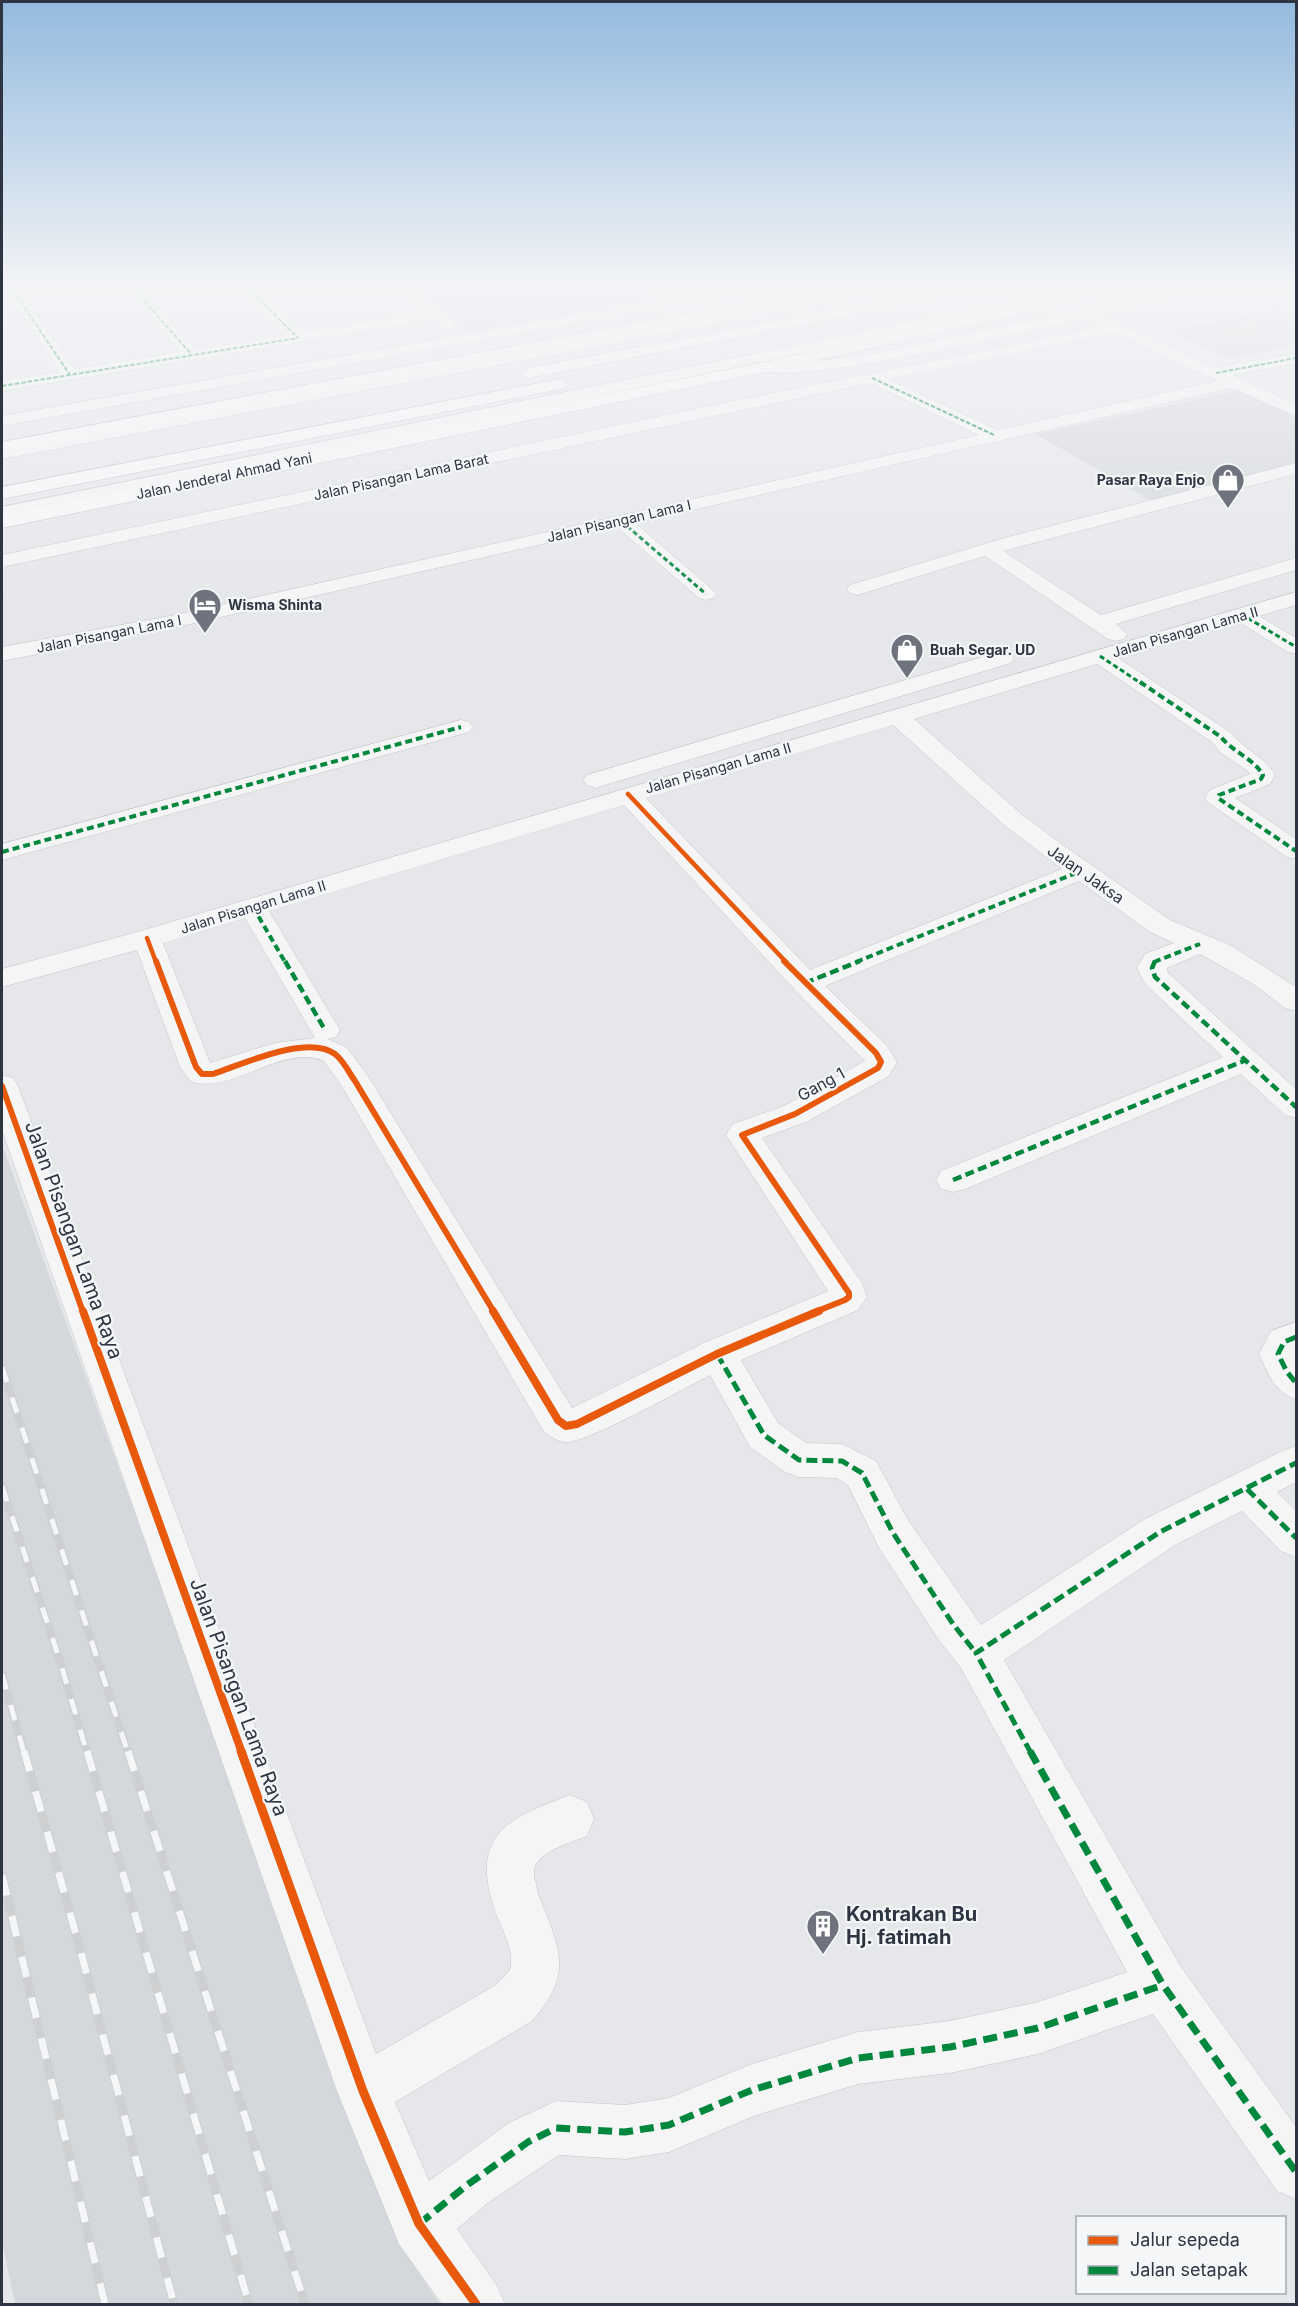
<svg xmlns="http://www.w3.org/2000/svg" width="1298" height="2306" font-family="Inter,sans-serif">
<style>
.built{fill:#d4d7dc}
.green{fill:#d6ddd6}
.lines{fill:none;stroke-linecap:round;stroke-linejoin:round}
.minor-casing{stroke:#c4c5c8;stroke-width:1}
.major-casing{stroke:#c2c4c7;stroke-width:1}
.highway-casing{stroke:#b8babe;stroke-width:1}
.minor{fill:#f5f5f6;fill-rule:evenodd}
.major{fill:#f7f8f8;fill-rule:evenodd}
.highway{fill:#f7f8f8;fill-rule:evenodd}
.rail-far1-casing{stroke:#cecfd1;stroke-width:8}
.rail-casing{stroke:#cecfd1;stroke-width:9}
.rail-far1{stroke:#f4f6f8;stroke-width:5;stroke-dasharray:16;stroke-linecap:butt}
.rail{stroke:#f4f6f8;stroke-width:7;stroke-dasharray:21;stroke-linecap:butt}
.quiet-far5{stroke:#00873e;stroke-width:2;stroke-dasharray:4.5 2;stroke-linecap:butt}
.quiet-far4{stroke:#00873e;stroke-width:3;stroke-dasharray:5 3;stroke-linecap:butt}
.quiet-far3{stroke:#00873e;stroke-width:4;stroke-dasharray:7 4;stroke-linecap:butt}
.quiet-far2{stroke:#00873e;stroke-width:4.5;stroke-dasharray:9 4.5;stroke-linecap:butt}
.quiet-far1{stroke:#00873e;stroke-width:5;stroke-dasharray:11 5;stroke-linecap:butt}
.quiet{stroke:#00873e;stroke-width:7;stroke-dasharray:14 7;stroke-linecap:butt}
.cycleway-far3-casing{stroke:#f4f6f8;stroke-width:8}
.cycleway-far2-casing{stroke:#f4f6f8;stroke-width:10}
.cycleway-far1-casing{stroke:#f4f6f8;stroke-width:11}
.cycleway-casing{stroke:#f4f6f8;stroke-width:13}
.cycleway-far3{stroke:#e8590c;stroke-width:4.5}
.cycleway-far2{stroke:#e8590c;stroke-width:6}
.cycleway-far1{stroke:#e8590c;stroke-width:8}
.cycleway{stroke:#e8590c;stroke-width:9}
.labels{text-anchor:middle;stroke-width:4.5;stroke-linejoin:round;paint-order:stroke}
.far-street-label{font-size:14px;fill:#2e3542;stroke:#f4f6f8}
.far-poi-label{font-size:14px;font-weight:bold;fill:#2e3542;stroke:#f4f6f8;text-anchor:start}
.street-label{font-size:16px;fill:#2e3542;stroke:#f4f6f8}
.near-street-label{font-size:20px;fill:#2e3542;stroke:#f4f6f8}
.near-poi-label{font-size:20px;font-weight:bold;fill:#2e3542;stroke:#f4f6f8;text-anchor:start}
</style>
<rect width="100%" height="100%" fill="#e5e7ea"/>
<path class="built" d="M412 286H638L657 298 467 331Z
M1275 310 1296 320V345L1231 359 1169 331Z
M1245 389 1296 414V467L1153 502 1036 434Z
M2 1144 396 2239 440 2304H15L2 2241Z"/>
<path class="green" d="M1253 321 1271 329 1236 336 1218 327Z"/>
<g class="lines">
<defs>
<path id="minor" d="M3 286H17L74 369 181 352 124 286H139L196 350 286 335 239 286H254L301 332 424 313 393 286H409L456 324 448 329 434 320 2 391V381L60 372Z
M739 286H770L763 290 2 426V416Z
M874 286H904L897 290 2 459V449Z
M1086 286H1114L1107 290 2 519V507Z
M1097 314 1216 368 1296 353V363L1232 375 1296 405V416L1232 388 635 523 713 590 717 594 713 598 706 600 699 598 617 527 181 626 2 661V647L181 614 979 435 870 383 2 567V555L709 406 1101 327 1089 319ZM1115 333 1218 381 998 430 888 379Z
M1296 463V474L1003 551 1101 615 1296 558V570L1116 624 1127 634 1124 639 1116 641 1108 639 985 556 857 595 850 593 847 589 850 585 1004 538Z
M1296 592V605L1259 616 1296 638V654L1288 652 1239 622 1118 658 1230 732C1243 749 1264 756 1275 775L1270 784 1235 798 1296 839V859L1287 857 1209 803 1205 798 1210 790 1250 774 1249 772 1220 752 1212 742 1097 664 914 719 1021 814 1060 843 1170 920 1230 945 1296 987V1011L1285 1008 1255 985 1200 954 1167 968 1168 973 1296 1089V1118L1285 1115 1241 1074 965 1189 953 1192 941 1189 936 1180 941 1171 1223 1057 1145 984 1137 968 1145 954 1174 943 1150 932 1079 881 825 986 887 1046 897 1062 889 1076 806 1122 762 1138 862 1283 867 1297 858 1310 741 1360 778 1423 806 1443 842 1444 876 1461 908 1520 981 1625 1145 1519 1282 1451 1296 1446V1482L1277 1492 1296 1511V1557L1281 1551 1242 1511 1175 1545 1004 1660 1181 1967 1296 2127V2199L1277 2191 1153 2014 1038 2054 950 2073 858 2084 754 2116 669 2152 625 2159 559 2155 486 2204 457 2229 496 2284 505 2304H442L399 2244 337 2091 2 1130V1075L13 1078 18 1086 376 2054 496 1985 510 1970C514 1954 506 1936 499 1921 486 1888 476 1848 510 1823 528 1810 550 1803 570 1795L587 1802 594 1819 587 1836C570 1843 544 1849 535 1866 533 1872 534 1878 536 1884 538 1897 544 1908 548 1919 566 1963 563 1986 532 2021L395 2102 429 2181 509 2123 556 2101 625 2105 669 2098 752 2064 858 2032 950 2021 1038 2002 1127 1972 961 1668 938 1639 878 1546 848 1485 836 1478 799 1477 785 1472 750 1447 710 1375C687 1387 583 1445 565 1442 557 1441 550 1436 544 1432L343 1088 324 1061C283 1043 234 1094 191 1082L180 1067 137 950 2 987V969L137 932ZM893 725 1003 824 1062 869 810 970 646 798ZM624 805 795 990 865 1061 784 1106 733 1124 726 1135 828 1291 704 1343 572 1408 366 1073 346 1047 328 1039 336 1037 340 1030 269 911ZM245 918 315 1038 275 1043 210 1063 163 943Z
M1003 651 1011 653 1014 658 1011 663 605 785 596 788 587 785 583 780 587 775Z
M461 720 469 722 473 727 469 732 2 860V844Z
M1296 1322V1399C1273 1391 1269 1374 1259 1354L1271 1331Z"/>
<path id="major" d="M1184 286H1209L1207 289C1155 302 780 396 757 367L765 362 815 361 863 356 1087 309Z"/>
<path id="highway" d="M835 286H865L858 290 2 452V442Z
M960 286H990L983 290 528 378 520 373 528 368Z
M1109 286H1135L1128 290 765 372 2 528V516L765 362Z
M1149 286H1175L1173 289 1108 304 1101 300 1103 297Z
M560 379 568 384 566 388 2 499V487Z"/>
</defs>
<use href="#minor" class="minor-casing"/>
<use href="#major" class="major-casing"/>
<use href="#highway" class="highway-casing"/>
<use href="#minor" class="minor"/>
<use href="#major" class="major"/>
<use href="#highway" class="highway"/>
<defs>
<path id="rail-far1" d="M2 1367 128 1753
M2 1486 60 1661 87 1753
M2 1674 24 1753"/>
<path id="rail" d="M24 1751 79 1945 174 2304
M87 1751 249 2304
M128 1751 305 2304
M2 1875 105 2304"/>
</defs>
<use href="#rail-far1" class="rail-far1-casing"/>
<use href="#rail" class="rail-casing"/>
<use href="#rail-far1" class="rail-far1"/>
<use href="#rail" class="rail"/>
<path class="quiet-far5" d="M10 286 70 375
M131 286 192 355
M246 286 298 338
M1216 373 1296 358
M872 378 994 435
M2 386 298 338"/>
<path class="quiet-far4" d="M621 521 706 594
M1241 614 1296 647
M1100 656 1142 684"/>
<path class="quiet-far3" d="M1140 682 1221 737C1233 752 1254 759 1263 775L1261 779 1219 795 1218 798 1296 851
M2 852 461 727
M253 907 285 962
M856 962 1081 871
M1154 962 1200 944"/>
<path class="quiet-far2" d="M285 961 325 1030
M1155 961 1152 968 1155 977 1296 1107
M805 983 860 961
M953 1180 1246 1060"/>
<path class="quiet-far1" d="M1296 1337 1284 1342 1278 1354 1287 1372 1296 1383
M717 1354 764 1435 799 1460 842 1461 862 1473 893 1533 953 1624 976 1653
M1247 1489 1296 1538
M1031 1753 976 1653 1160 1532 1296 1463"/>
<path class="quiet" d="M1030 1751 1163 1985 1296 2172
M419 2224 467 2185 528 2142 556 2128 625 2132 669 2125 752 2090 858 2058 950 2047 1038 2028 1163 1985"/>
<defs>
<path id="cycleway-far3" d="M628 794 786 962
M147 938 156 962"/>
<path id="cycleway-far2" d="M156 961 196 1067 202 1074H213C243 1064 307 1034 335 1054 344 1061 349 1073 355 1081L494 1312
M784 961 876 1053 881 1062 878 1068 795 1114 742 1135 849 1293V1297L845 1300 815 1312
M2 1086 83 1312"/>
<path id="cycleway-far1" d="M83 1311 242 1753
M493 1311 558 1420 566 1426 577 1424 717 1354 819 1311"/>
<path id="cycleway" d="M241 1751 363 2091 419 2224 476 2304"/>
</defs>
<use href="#cycleway-far3" class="cycleway-far3-casing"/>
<use href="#cycleway-far2" class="cycleway-far2-casing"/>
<use href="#cycleway-far1" class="cycleway-far1-casing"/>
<use href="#cycleway" class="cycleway-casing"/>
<use href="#cycleway-far3" class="cycleway-far3"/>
<use href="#cycleway-far2" class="cycleway-far2"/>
<use href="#cycleway-far1" class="cycleway-far1"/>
<use href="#cycleway" class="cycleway"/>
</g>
<linearGradient id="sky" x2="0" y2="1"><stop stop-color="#94badf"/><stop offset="0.47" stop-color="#f3f4f6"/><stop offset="1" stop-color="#f3f4f6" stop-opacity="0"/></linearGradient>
<rect width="1298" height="609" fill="url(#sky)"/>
<defs>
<symbol id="shop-pin" viewBox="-11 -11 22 30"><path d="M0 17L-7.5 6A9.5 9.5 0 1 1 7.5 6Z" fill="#6e737d" stroke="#f4f6f8"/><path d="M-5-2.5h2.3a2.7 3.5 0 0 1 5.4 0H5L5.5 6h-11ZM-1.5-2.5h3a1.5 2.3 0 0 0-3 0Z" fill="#fff"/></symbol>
<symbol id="hotel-pin" viewBox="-11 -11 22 30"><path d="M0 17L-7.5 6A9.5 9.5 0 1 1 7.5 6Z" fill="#6e737d" stroke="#f4f6f8"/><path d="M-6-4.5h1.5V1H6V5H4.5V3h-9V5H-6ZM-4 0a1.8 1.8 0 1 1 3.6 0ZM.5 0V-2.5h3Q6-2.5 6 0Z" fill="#fff"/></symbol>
<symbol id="building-pin" viewBox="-11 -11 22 30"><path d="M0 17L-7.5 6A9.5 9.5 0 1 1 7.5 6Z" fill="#6e737d" stroke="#f4f6f8"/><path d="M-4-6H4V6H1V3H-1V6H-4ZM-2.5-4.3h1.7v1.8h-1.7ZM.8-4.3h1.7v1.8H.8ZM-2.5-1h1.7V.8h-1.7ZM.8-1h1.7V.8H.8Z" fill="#fff"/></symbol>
</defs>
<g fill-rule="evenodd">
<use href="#shop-pin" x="1209" y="461" width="38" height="52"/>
<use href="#hotel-pin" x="186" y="586" width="38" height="52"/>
<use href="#shop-pin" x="888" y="631" width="38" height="52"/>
<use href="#building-pin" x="804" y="1907" width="38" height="52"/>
</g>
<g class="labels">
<g class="far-street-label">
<text transform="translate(224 476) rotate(-12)" y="5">Jalan Jenderal Ahmad Yani</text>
<text transform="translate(401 477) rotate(-12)" y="5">Jalan Pisangan Lama Barat</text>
<text transform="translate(619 521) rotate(-13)" y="5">Jalan Pisangan Lama I</text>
<text transform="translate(1185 632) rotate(-16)" y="5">Jalan Pisangan Lama II</text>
<text transform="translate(109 634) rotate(-11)" y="5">Jalan Pisangan Lama I</text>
<text transform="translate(718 768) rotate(-16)" y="5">Jalan Pisangan Lama II</text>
<text transform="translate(253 907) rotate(-17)" y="5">Jalan Pisangan Lama II</text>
</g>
<g class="far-poi-label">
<text x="1205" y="485" text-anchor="end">Pasar Raya Enjo</text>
<text x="228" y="610">Wisma Shinta</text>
<text x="930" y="655">Buah Segar. UD</text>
</g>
<g class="street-label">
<text transform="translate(1086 874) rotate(35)" y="6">Jalan Jaksa</text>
<text transform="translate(821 1084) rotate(-29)" y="6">Gang 1</text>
</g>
<g class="near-street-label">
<text transform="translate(74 1240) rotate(70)" y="7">Jalan Pisangan Lama Raya</text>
<text transform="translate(239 1697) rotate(70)" y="7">Jalan Pisangan Lama Raya</text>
</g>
<g class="near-poi-label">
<text x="846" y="1921">Kontrakan Bu<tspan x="846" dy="23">Hj. fatimah</tspan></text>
</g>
</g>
<rect width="1298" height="2306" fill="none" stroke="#2e3542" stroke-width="6"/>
<rect x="1076" y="2216" width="210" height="78" fill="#f4f6f8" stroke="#a5a9af" stroke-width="1.5"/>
<rect x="1088" y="2236" width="30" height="9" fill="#e8590c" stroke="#a5a9af" stroke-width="1.5"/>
<text x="1130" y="2246" font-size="18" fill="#2e3542">Jalur sepeda</text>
<rect x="1088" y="2266" width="30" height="9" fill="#00873e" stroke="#a5a9af" stroke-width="1.5"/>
<text x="1130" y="2276" font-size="18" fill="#2e3542">Jalan setapak</text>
</svg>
